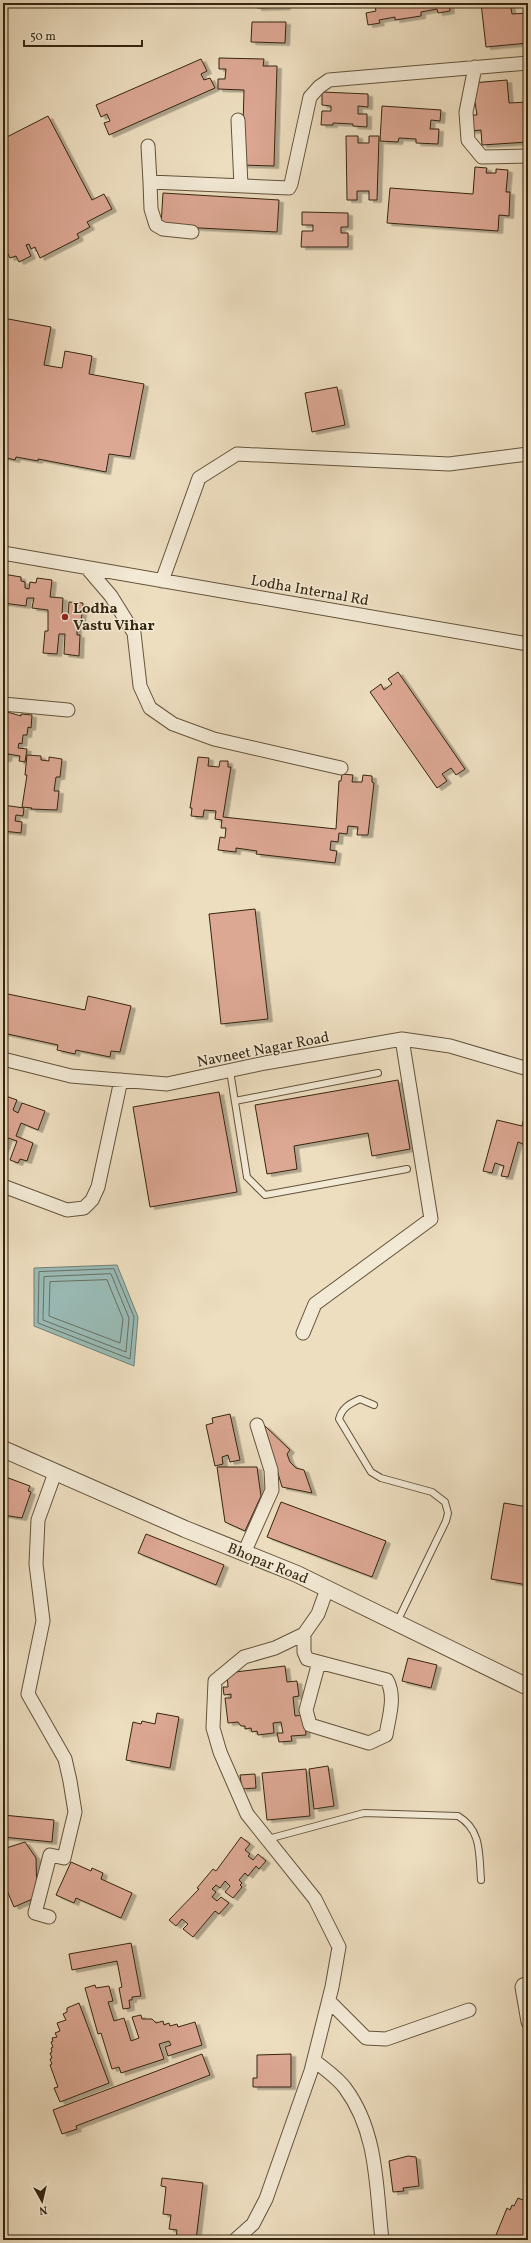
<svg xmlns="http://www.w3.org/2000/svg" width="531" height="2243" font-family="Vollkorn,serif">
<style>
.water{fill:#9abbb6;stroke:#727f73}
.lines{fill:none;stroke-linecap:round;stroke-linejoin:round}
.shore{stroke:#687062;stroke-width:1}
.building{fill:#dca793;stroke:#35250f;filter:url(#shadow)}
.service-casing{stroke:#63533b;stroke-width:8}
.minor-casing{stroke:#63533b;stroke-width:15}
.tertiary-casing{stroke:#63533b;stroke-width:18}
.service{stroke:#f3ead6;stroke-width:6}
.minor{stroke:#f3ead6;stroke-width:13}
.tertiary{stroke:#f3ead6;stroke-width:16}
.poi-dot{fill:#8f2418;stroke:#f3ead6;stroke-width:1.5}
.labels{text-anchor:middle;stroke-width:3;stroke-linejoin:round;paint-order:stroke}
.street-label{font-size:15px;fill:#35250f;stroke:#f3ead6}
.poi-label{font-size:15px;font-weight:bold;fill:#35250f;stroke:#f3ead6;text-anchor:start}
</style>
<defs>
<filter id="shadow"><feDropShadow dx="4.5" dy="2.5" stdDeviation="0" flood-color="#0004"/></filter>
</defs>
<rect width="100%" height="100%" fill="#eddec0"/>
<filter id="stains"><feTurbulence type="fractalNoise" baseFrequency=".005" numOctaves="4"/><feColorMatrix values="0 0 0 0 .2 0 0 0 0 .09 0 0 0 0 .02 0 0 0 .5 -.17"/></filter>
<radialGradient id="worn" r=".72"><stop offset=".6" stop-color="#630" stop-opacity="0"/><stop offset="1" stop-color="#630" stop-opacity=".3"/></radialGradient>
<path class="water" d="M117 1265 138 1317 134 1366 34 1326V1268Z"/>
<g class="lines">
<path class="shore" d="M114 1269 134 1317 130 1359 38 1323 39 1272Z
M111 1274 129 1318 126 1352 43 1320 44 1277Z
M107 1280 123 1319 120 1343 49 1316 50 1282Z"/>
</g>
<path class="building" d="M257 3H285L286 7 257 8Z
M374 3H449L450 11 438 13 437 9 421 12V16L395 20V17L379 20 380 23 368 25 366 13 376 11Z
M481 3H510L512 14 528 13V43L486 47Z
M252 22H286L285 43 251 42Z
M219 58 264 59 263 66H277L274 166 242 165 244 90 218 89V79H225L226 69H219Z
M201 59 207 71 201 74 204 80 210 78 215 88 109 135 104 123 110 121 107 114 101 117 96 105Z
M507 80 509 103 528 102V142L482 145 481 130 471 131 470 115H477L472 83Z
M322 92 368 94V107L358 106V114H367V127L353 126V124L333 123V125H321L322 111H331V106L322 105Z
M382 106 441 110 440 121 431 120 430 129H439L438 144 416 143V139L399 138 398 142 380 141Z
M48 116 92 200 104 194 112 209 87 222 90 227 77 234 79 238 40 258 35 247 31 249 29 244 26 245 31 256 19 262 16 256 10 258 3 244V139Z
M346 136H358V143H369V136H379L377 200H369V191H357V200H347Z
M475 167 487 168 486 173H496V169L508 170 506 192H510L509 216 499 215 498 231 387 223 390 188 473 194Z
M163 193 279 200 277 232 161 226Z
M302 212 348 213V227H341V233H348V247H301L302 231H313V225H302Z
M3 318 51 327 44 365 62 368 65 351 92 356 89 374 144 384 130 457 109 454 106 472 38 459V461L16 457 15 460 3 457Z
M337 387 345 425 312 432 305 393Z
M3 574 21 577V581L25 582V588L29 589 30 582 36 583 37 578 52 580 50 597 63 598 62 614 68 615 69 602 83 603 81 622H77V635H80L79 656 64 654 65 634H59L57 654 43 653 45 631H48V610L32 608 34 598H27L26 606 3 603Z
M398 672 465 769 456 775 451 768 442 774 447 781 437 788 370 692 381 684 384 690 392 684 388 679Z
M4 711 21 716V714L32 715 31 728 28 727 27 735H23L22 744 19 743 18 748 27 749 25 762 19 761 20 756 8 754 7 759H3Z
M27 755 41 756V760L49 761V757L62 759 60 777H56L54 791H59L57 810 31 809 32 808 22 807 27 775H25Z
M198 757 209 758 208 766 219 767 220 761H228V767H231L223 817 336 829 339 781H341L342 774 353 775 352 782H362L363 775 372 776V782L374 783 368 835H357L358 827 348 826 347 834 339 833 338 842 331 841 330 850 337 851 335 863 256 854 257 851 236 848V852L218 850 220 837 225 838 226 828H221L222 820 215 819 216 811 204 810 203 817 191 816 192 808H190Z
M3 805 24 808 23 816 16 815 15 821 22 822 21 833 3 831Z
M255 909 268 1019 221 1024 209 914Z
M3 993 85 1010 88 996 131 1006 120 1052 111 1051 110 1057 76 1050 75 1054 57 1050 58 1045 3 1033Z
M398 1080 410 1149 372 1156 368 1133 294 1146 297 1169 267 1174 255 1105Z
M219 1092 237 1192 150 1207 133 1107Z
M3 1095 17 1100 13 1110 18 1113 22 1103 45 1111 38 1130 21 1123 16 1136 33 1143 27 1161 20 1159 18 1163 10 1160 17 1141 8 1138 3 1152Z
M526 1109 528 1110V1146L518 1142 508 1177 501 1176 504 1166 495 1163 492 1173 483 1171 497 1120 522 1126Z
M230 1414 240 1460 230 1462 228 1455 222 1457 223 1464 215 1466 206 1425 213 1423 212 1418Z
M264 1425 290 1450 287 1454 290 1462 296 1468 304 1470 312 1493 282 1487Z
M217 1467H257L261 1496 245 1531 225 1522Z
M3 1476 30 1486 28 1491 31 1492 22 1518 3 1515Z
M281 1502 386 1541 372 1577 267 1537Z
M504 1503 528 1507V1585L491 1579Z
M146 1534 224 1565 216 1585 138 1553Z
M408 1658 437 1665 431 1688 402 1681Z
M285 1666 287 1682 297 1681 299 1696 293 1697 295 1716 304 1715 306 1735 291 1736 292 1741 279 1742 277 1733H283L281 1722 273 1723 274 1733 258 1735 257 1731 252 1732 251 1728 245 1729V1726H241L238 1722 228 1723 225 1698H231V1694L224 1695 223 1687H228L227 1673Z
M157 1713 179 1717 170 1768 126 1760 133 1722 141 1724 142 1721 155 1724Z
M328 1766 334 1806 314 1809 309 1769Z
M306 1769 310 1816 267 1820 262 1773Z
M255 1774 256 1788 242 1789 240 1775Z
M3 1815 54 1820 52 1842 3 1837Z
M241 1837 250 1844 245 1850 250 1854 248 1856 253 1860 258 1854 266 1861 259 1869 256 1866 248 1876 245 1873 239 1880 242 1883 240 1885 242 1887 233 1898 225 1892 230 1886 225 1881 220 1888 216 1885 212 1889 216 1892 212 1897 217 1901 221 1897 229 1903 219 1914 215 1911 193 1937 183 1929 188 1924 182 1919 176 1926 169 1920 199 1889 197 1888 213 1869 216 1871Z
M25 1842 36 1858 37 1897 14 1907 3 1881V1849Z
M71 1862 91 1871 92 1868 103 1873 101 1879 132 1893 121 1918 76 1898 74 1903 56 1895Z
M131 1943 141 1996 132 1997V2000H129L130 2008 123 2009 119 1988 122 1987 117 1961 72 1970 69 1954Z
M95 1985 96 1988 109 1986 113 2001 108 2002 114 2021 124 2018 131 2041 139 2038 132 2017 141 2015 142 2019H152L156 2023 163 2021 164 2025 169 2023 170 2026 177 2024 178 2027 195 2022 202 2045 168 2056 165 2047 171 2045 169 2041 159 2044 164 2059 121 2073 119 2067 112 2069 101 2033 98 2034 85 1988Z
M79 2003 109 2083 60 2102 54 2088 58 2087 50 2065 52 2064 50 2059 52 2058 50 2053 52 2052 51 2048 53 2047 51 2042 53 2041 52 2038 57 2037 55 2033 60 2031 57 2023 66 2020 63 2014 67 2012V2008Z
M202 2054 210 2075 76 2126 77 2129 62 2134 53 2110Z
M291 2054V2087H253V2078H257V2055Z
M408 2156 416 2157 419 2186 403 2188 404 2191 393 2192 389 2161Z
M162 2178 203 2183 196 2240H176L177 2230 169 2229 171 2215 163 2214 166 2187 161 2186Z
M518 2198 528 2202V2240H494L507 2208 510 2210 512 2205 514 2206Z"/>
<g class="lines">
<defs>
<path id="service" d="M230 1071 247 1177 265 1195 407 1169
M235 1101 378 1073
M374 1405 360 1399C349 1404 342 1408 339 1419L371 1472 381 1478 432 1492 445 1502 448 1513 446 1521 397 1622
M268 1839 364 1813 458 1816C482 1830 479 1855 481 1880"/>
<path id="minor" d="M475 67 466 112 468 140 482 157 528 156
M238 120 241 186
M148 146 150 182 289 188 291 184 310 97 319 87 329 80 528 63
M150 182 151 209 156 225 163 229 192 232
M3 553 528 644
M87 568 111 596 134 633 140 686 150 708 173 724 214 739 341 768
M162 581 199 478 237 454 449 464 528 454
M3 704 68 710
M3 1059 71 1076 167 1084 265 1063 402 1039 450 1046 528 1069
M3 1186 67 1210 84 1208 92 1200 98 1187 121 1080
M303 1333 315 1304 431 1219 402 1039
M244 1553 272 1490 271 1470 257 1425
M304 1634V1652L307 1659 387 1680C396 1697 389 1716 386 1735L369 1743 310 1725 306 1710 319 1662
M49 1917 35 1913 50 1855 64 1858 75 1812 70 1781 65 1759 28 1694 43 1621 36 1564 38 1520 55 1473
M528 1983 523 1985 522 1987 528 2022
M329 2001 366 2038 386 2039 469 2010
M314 2060C324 2069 337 2077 345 2088 378 2132 376 2188 382 2240
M235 2240 253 2224 266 2199 311 2071 332 1987 339 1947 315 1899 247 1814 220 1752 213 1728 215 1681 244 1657 275 1648 304 1634 318 1614 327 1589"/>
<path id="tertiary" d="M3 1449 185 1529 297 1574 528 1687"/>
</defs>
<use href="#service" class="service-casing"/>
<use href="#minor" class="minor-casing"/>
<use href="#tertiary" class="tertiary-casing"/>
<use href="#service" class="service"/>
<use href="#minor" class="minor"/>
<use href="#tertiary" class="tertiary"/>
</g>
<circle class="poi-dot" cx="65" cy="617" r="4"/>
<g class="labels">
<g class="street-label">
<text transform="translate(310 590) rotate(10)" y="5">Lodha Internal Rd</text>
<text transform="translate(263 1049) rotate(-11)" y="5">Navneet Nagar Road</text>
<text transform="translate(268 1563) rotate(22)" y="5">Bhopar Road</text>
</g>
<g class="poi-label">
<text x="73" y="613">Lodha<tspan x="73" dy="17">Vastu Vihar</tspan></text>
</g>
</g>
<rect width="531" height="2243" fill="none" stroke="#eddec0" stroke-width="16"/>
<rect x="4" y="4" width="523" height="2235" fill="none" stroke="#35250f" stroke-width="2"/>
<rect x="8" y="8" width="515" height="2227" fill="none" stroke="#35250f"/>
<g transform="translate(42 2201) rotate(172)" stroke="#f3ead6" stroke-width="3" paint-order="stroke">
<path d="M0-3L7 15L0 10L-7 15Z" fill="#35250f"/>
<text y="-6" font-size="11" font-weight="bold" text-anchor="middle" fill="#35250f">N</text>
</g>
<path d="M24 40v6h118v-6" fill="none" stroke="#35250f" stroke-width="2"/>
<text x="30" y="40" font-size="12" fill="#35250f" stroke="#f3ead6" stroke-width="3" paint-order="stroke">50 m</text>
<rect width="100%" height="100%" filter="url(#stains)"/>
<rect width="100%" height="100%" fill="url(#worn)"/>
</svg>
